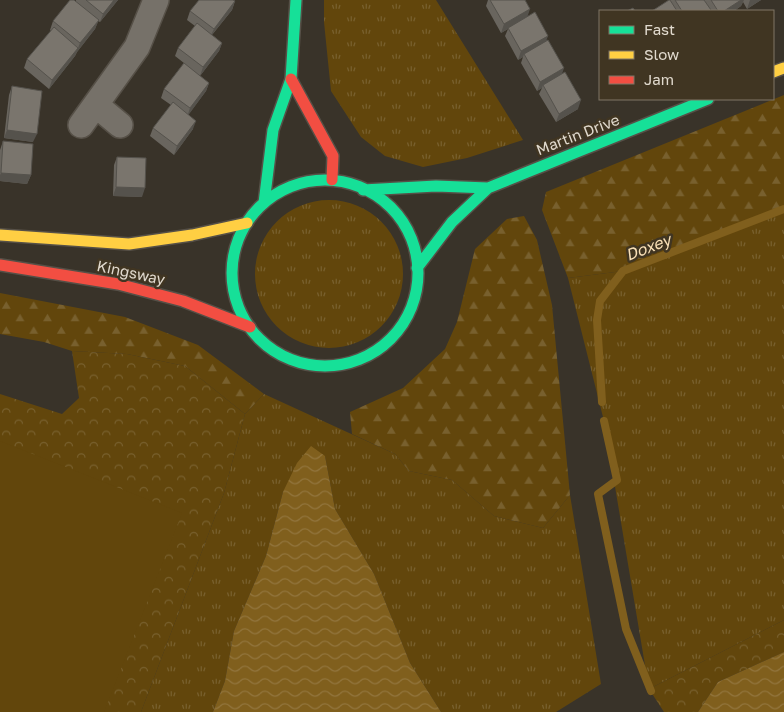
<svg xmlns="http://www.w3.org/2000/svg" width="784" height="712" font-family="'Golos Text',sans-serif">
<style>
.grass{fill:url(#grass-tufts)}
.forest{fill:url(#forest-firs)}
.park{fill:url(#park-crowns)}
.pitch{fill:#62460c}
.water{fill:url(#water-waves)}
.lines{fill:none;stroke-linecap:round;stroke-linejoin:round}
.stream{stroke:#805f1d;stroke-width:8}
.street-casing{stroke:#565047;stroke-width:28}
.fast-casing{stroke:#565047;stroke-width:14}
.slow-casing{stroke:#565047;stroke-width:14}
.jam-casing{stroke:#565047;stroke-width:14}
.street{stroke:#767169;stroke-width:25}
.fast{stroke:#16e098;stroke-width:11}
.slow{stroke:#ffcf43;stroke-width:11}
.jam{stroke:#f24e42;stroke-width:11}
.wall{fill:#69655e}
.shaded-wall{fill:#55524c}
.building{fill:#7a756d;stroke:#55524c}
.labels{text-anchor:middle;stroke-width:5;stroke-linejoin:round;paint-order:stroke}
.street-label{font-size:15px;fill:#e1dace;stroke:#403522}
.water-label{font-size:16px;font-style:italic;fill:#f9e0b7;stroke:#403522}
</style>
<defs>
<pattern id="grass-tufts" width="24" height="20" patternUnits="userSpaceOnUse" patternTransform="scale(1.25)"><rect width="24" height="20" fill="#62460c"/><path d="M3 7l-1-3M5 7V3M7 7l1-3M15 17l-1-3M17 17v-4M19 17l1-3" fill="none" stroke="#78602e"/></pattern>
<pattern id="forest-firs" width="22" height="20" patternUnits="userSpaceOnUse" patternTransform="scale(1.25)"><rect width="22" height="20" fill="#62460c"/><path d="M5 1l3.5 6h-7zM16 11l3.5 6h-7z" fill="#78602e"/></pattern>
<pattern id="park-crowns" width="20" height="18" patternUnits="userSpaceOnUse" patternTransform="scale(1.25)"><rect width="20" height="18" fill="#62460c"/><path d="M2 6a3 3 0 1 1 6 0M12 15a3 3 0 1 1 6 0" fill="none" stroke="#78602e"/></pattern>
<pattern id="water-waves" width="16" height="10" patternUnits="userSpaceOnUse" patternTransform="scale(1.25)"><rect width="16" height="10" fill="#805f1d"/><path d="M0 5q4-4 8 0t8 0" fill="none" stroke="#92753d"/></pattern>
</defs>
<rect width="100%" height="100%" fill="#393329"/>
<path class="grass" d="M324 0H436L523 140 467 158 423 167 385 156 361 137 331 91 324 22Z
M255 274a74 74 0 1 1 148 0a74 74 0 1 1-148 0Z
M784 209V620L649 689 604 421 568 278 623 271Z
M264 394 395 454 409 471 452 480 494 516 543 528 570 495 601 684 556 712H441L410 663 374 574 335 509 325 456 283 492 266 556 234 631 225 681 213 712H141L224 493 245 414Z"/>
<path class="forest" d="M784 95V209L623 271 568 278 542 210 546 192Z
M524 216 537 240 552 305 570 495 543 528 494 516 452 480 409 471 395 454 352 434 350 412 403 388 445 349 457 322 475 249 507 219Z
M0 293 125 317 198 345 264 394 245 414 185 366 127 354 72 351 44 342 0 334Z"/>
<path class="park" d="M72 351 127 354 185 366 245 414 224 493 141 712H0V394L62 414 79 398Z
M784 620V652L718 682 698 712H664L649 689Z"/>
<path class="pitch" d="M0 441 182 513 104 712H0Z"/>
<path class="water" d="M311 446 325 456 335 509 374 574 410 663 441 712H213L225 681 234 631 266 556 283 492 297 463Z
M784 652V712H698L718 682Z"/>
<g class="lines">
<path class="stream" d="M602 402 597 320 600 301 623 271 784 209
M604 421 617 480 598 494 626 629 651 691"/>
<defs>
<path id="street" d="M96 105 120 125
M81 125 137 47 156 0"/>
<path id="fast" d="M232 273a93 93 0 1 1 186 0a93 93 0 1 1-186 0Z
M363 190 436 186 488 188
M264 203 273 130 291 79 296 0
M417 268 452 222 488 188 708 99"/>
<path id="slow" d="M773 72 784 68
M0 235 129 244 192 235 247 223"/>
<path id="jam" d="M291 79 333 156 332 180
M0 265 118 284 183 301 250 327"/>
</defs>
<use href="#street" class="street-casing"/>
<use href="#fast" class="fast-casing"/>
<use href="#slow" class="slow-casing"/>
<use href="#jam" class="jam-casing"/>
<use href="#street" class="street"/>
<use href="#fast" class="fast"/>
<use href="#slow" class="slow"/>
<use href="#jam" class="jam"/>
</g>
<path class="wall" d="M76 0H118L100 22 98 21 95 29 77 52 75 56 49 89 24 68 27 59 51 31 50 30 53 21 76 1Z
M488 0H525L527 16 547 41 578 109 556 122 539 94 542 88 537 91 521 63 523 57 518 60 505 36 508 29 501 33 486 6Z
M669 0H761L747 9 743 2 741 6 734 11H652Z
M235 1 232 10 212 35 222 43 219 51 200 76 209 83 206 91 188 115 193 129 174 155 150 136 153 128 171 105 161 98 164 89 184 63 175 56 178 48 195 26 187 20 190 11Z
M12 86 33 142 4 138 9 95Z
M3 141 31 175 27 184 0 181V150Z
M117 157 142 197 113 196 114 165Z"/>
<path class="shaded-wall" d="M114 0H118L100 22 103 14Z
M741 0H744L741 6 734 11H724Z
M750 0H761L747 9Z
M235 1 232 10 210 37 214 29Z
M530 9 527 18 501 33 504 24Z
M99 20 95 29 77 52 75 56 49 89 52 80 78 48 80 43Z
M548 36 545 44 524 54 523 57 518 60 521 51Z
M222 43 219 51 200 76 203 67Z
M564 68 561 77 543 85 542 88 537 91 540 82Z
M209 83 206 91 187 117 190 108Z
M581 100 578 109 556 122 559 114Z
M196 121 193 129 174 155 177 146Z
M7 130 37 134 33 142 4 138Z
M1 173 31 175 27 184 0 181V175Z
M116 187 145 188 142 197 113 196Z"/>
<path class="building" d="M70 0H74L99 20 80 43 53 21Z
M86 0H114L103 14Z
M199 0H233L235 1 214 29 190 11Z
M490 0H525L530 9 504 24Z
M669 0H670L677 11H652Z
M675 0H704L711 10 709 11H682Z
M711 0H741L724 11H718Z
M633 8 635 11H627Z
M535 12 548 36 521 51 508 28Z
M197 23 222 43 203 67 178 48Z
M54 27 78 48 52 80 27 59Z
M548 40 564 68 540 82 524 54Z
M184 63 209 83 190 108 164 89Z
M565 72 581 100 559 114 543 85Z
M12 86 42 91 37 134 7 130Z
M173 102 196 121 177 146 153 128Z
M3 141 33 144 31 175 1 173Z
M117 157 146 158 145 188 116 187Z"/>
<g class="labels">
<g class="street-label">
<text transform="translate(578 135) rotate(-21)" y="5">Martin Drive</text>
<text transform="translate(131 273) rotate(12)" y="5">Kingsway</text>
</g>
<g class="water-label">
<text transform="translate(648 247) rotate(-21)" y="6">Doxey</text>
</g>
</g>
<rect x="599" y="10" width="175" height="90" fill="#403522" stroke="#807767"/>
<rect x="609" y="26" width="25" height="8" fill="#16e098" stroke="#807767"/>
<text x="644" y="35" font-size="15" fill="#e1dace">Fast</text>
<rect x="609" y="51" width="25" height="8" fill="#ffcf43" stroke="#807767"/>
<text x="644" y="60" font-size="15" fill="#e1dace">Slow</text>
<rect x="609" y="76" width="25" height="8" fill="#f24e42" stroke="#807767"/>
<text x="644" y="85" font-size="15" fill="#e1dace">Jam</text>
</svg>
